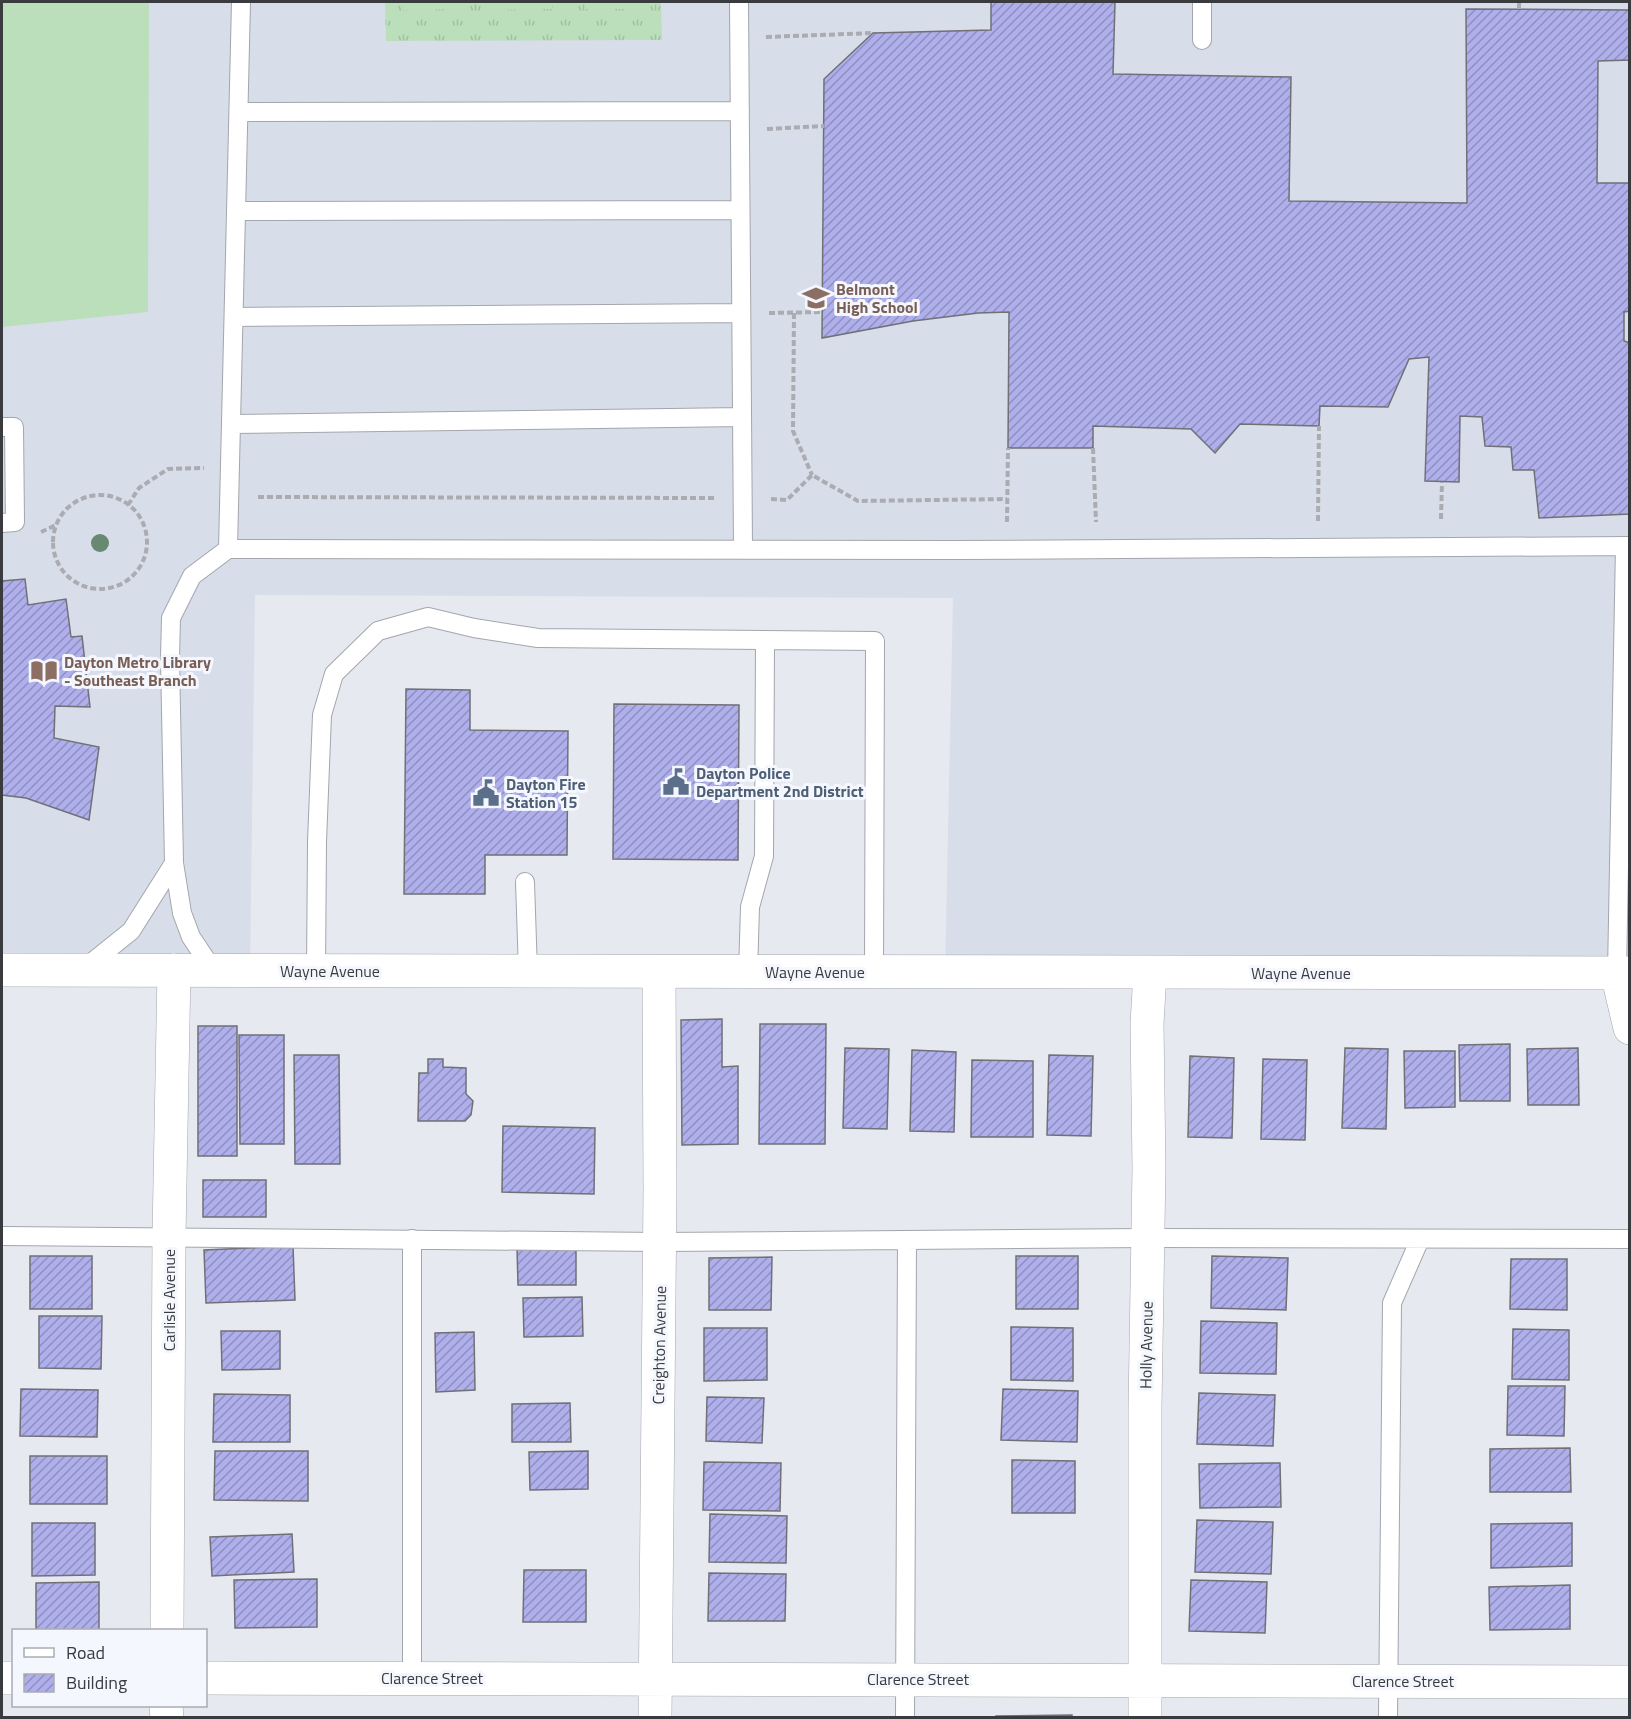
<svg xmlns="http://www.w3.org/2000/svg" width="1631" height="1719" font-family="'Titillium Web',sans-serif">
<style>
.built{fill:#d8ddea}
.grass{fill:url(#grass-tufts)}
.pitch{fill:#badfba}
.building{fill:url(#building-hatch);stroke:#707076;stroke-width:1.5}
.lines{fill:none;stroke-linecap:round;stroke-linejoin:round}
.lane-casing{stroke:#a3a6ac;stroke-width:20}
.street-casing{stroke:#a3a6ac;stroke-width:34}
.secondary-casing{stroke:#a3a6ac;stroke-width:34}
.path{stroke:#abacb2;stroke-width:4;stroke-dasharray:6 3;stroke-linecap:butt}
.lane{stroke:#fff;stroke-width:18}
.street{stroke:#fff;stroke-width:33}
.secondary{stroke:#fff;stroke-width:33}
.tree{fill:#688872}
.labels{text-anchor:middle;stroke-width:6;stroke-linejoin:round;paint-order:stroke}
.education-label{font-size:16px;font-weight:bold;fill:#785e54;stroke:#f4f7fe;text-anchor:start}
.service-label{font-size:16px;font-weight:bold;fill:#4e5e75;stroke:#f4f7fe;text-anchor:start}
.street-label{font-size:16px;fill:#3a3b3e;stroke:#f4f7fe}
</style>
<defs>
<pattern id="grass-tufts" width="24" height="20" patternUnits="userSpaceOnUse" patternTransform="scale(1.5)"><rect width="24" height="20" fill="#badfba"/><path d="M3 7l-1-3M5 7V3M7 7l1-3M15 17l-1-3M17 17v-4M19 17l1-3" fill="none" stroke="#a1c0a1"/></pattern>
<pattern id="building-hatch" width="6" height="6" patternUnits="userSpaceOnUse" patternTransform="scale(1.5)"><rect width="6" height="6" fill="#afafec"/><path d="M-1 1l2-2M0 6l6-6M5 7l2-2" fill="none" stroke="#8f90c1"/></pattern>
</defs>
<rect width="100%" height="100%" fill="#e7e9f0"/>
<path class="built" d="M2 2H1629V973H945L953 598 255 595 250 971 2 970Z"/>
<path class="grass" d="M385 2H661L662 40 386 41Z"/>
<path class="pitch" d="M2 2H149L148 312 2 327Z
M403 2H464V9L403 10Z
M491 2H552V9L491 10Z
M585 2H644V9H585Z"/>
<path class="building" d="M991 2H1115L1113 74 1291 77 1289 201 1467 203 1466 9 1630 10V60L1598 61 1597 183H1630V311L1624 312V341L1630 343V514L1539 518 1534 470H1513L1511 447 1485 446 1482 417 1460 416 1459 482 1425 481 1429 357 1409 359 1388 407 1320 406 1319 426 1240 424 1215 453 1191 429 1093 426V448H1008L1009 312 978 313 913 321 822 338 824 79 873 33 991 30Z
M25 579 28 605 66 599 71 637 82 636 90 707 55 706 54 738 99 747 89 820 26 798 2 795V581Z
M406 689 470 690V730L568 731 567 855H485V894H404Z
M614 704 739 705 738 860 613 859Z
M722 1019V1067L738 1066V1144L682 1145 681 1020Z
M760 1024H826L825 1144H759Z
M198 1026H237V1156H198Z
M239 1035H284V1144H240Z
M1510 1044V1101H1460L1459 1045Z
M845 1048 889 1049 887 1129 843 1128Z
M1345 1048 1388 1049 1386 1129 1342 1128Z
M1578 1048 1579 1105H1528L1527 1049Z
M912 1050 956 1052 954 1132 910 1131Z
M1404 1051H1455V1107L1405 1108Z
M294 1055H339L340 1164H295Z
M1049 1055 1093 1056 1091 1136 1047 1135Z
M1190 1056 1234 1058 1232 1138 1188 1137Z
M428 1059H443V1067L466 1068V1094L473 1101 471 1115 465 1121H418L419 1073H428Z
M1263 1059 1307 1060 1305 1140 1261 1139Z
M972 1060 1033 1061V1137H971Z
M503 1126 595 1128 594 1194 502 1192Z
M203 1180H266V1217H203Z
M293 1246 295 1300 206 1303 204 1250Z
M517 1247H576V1285H518Z
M30 1256H92V1309H30Z
M1016 1256H1078V1309H1016Z
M1212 1256 1288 1258 1286 1310 1211 1308Z
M772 1257 771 1310H709V1258Z
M1511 1259H1567V1310L1510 1309Z
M582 1297 583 1336 524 1337 523 1298Z
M39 1316H102L101 1369 39 1368Z
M1201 1321 1277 1323 1276 1374 1200 1373Z
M1011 1327 1073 1328V1381L1011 1380Z
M704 1328H767V1380L704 1381Z
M1513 1329 1569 1330V1380L1512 1379Z
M221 1331H280V1369L222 1370Z
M474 1332 475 1390 436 1392 435 1333Z
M1508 1386H1565L1564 1436 1507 1435Z
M21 1389 98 1390 97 1437 20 1436Z
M1003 1389 1078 1391 1077 1442 1001 1440Z
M1199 1393 1275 1395 1273 1446 1197 1444Z
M214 1394 290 1395V1442H213Z
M707 1397 764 1398 762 1443 706 1441Z
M570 1403 571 1442H512V1404Z
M1570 1448 1571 1492H1490V1449Z
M215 1451H308V1501L214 1500Z
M588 1451V1489L530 1490 529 1452Z
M30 1456H107V1504H30Z
M1012 1460 1075 1461V1513H1012Z
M704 1462 781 1463 780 1511 703 1510Z
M1280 1463 1281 1507 1200 1508 1199 1464Z
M710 1514 787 1516 786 1563 709 1562Z
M1197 1520 1273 1522 1271 1574 1195 1572Z
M32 1523H95V1575L32 1576Z
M1572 1523V1566L1491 1568V1524Z
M292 1534 294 1572 212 1576 210 1537Z
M524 1570H586V1622H523Z
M709 1573 786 1574 785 1621H708Z
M317 1579V1627L235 1628 234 1580Z
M1191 1580 1267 1582 1265 1633 1189 1631Z
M99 1582V1630H36V1583Z
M1570 1585V1629L1490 1630 1489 1587Z
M1072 1715V1718H996V1716Z"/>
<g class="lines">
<defs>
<path id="lane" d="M739 2 743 548
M1202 2V40
M239 112 740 111
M237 211 740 210
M234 317 741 313
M231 424 742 417
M2 427H14L15 522 2 523
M228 549 241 2
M525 882 528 972
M85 968 131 931 174 863
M213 970 191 937 182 913 174 863 170 658 171 618 192 576 228 549 955 550 1630 546
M316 971 317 842 322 715 334 674 378 631 428 617 474 628 538 638 875 641 874 972
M748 973 750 907 764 856 765 641
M1617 973 1625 546
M2 1236 660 1242 1147 1238 1630 1239
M412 1239V1678
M905 1718 907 1240
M1388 1718 1392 1303 1420 1239"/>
<path id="street" d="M167 1630 169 1236 174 970
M2 1678H14
M206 1678 1630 1682
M166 1706 167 1718
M655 1718 660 1191 659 972
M1145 1718V1407L1149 1168 1147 1024 1150 973"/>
<path id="secondary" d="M2 970 1630 973
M1617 973 1630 1028"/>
</defs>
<use href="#lane" class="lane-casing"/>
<use href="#street" class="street-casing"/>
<use href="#secondary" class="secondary-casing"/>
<path class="path" d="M1519 9V2
M766 37 873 33
M767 129 824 126
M769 313 823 312
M794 313 793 431 812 475
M1093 448 1096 522
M53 542a47 47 0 1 1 94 0a47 47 0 1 1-94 0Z
M258 497 715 498
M771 499 787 500 812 475 858 501 1007 499
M128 505 139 488 168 469 204 468
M1441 519 1442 482
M1318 521 1319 426
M1007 522 1008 448
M41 532 56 525"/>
<use href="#lane" class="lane"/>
<use href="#street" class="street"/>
<use href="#secondary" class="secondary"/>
</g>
<circle class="tree" cx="100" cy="543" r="9"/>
<defs>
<symbol id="school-bare" viewBox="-9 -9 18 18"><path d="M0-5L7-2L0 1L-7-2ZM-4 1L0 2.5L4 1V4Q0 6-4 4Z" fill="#8d6e63" stroke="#f4f7fe" stroke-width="2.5" paint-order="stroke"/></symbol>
<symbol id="library-bare" viewBox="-9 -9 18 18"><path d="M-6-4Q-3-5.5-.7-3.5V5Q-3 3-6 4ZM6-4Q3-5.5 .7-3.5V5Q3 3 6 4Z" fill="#8d6e63" stroke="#f4f7fe" stroke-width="2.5" paint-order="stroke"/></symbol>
<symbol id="civic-bare" viewBox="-9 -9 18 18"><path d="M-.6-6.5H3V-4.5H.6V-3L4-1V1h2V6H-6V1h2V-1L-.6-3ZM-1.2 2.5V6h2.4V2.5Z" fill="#5c6f8a" stroke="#f4f7fe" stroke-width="2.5" paint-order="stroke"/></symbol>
</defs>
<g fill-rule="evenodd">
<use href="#school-bare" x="797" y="279" width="38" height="38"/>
<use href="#library-bare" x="25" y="652" width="38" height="38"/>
<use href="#civic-bare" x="657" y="763" width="38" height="38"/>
<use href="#civic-bare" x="467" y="774" width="38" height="38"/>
</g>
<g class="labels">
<g class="education-label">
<text x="836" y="295">Belmont<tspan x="836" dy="18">High School</tspan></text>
<text x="64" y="668">Dayton Metro Library<tspan x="64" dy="18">- Southeast Branch</tspan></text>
</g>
<g class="service-label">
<text x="696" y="779">Dayton Police<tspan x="696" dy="18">Department 2nd District</tspan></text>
<text x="506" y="790">Dayton Fire<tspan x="506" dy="18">Station 15</tspan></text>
</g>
<g class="street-label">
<text x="330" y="977">Wayne Avenue</text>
<text x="815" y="978">Wayne Avenue</text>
<text x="1301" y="979">Wayne Avenue</text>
<text transform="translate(169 1300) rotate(-90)" y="6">Carlisle Avenue</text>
<text transform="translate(659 1345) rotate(-89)" y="6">Creighton Avenue</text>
<text transform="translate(1146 1345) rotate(-89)" y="6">Holly Avenue</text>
<text x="432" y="1684">Clarence Street</text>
<text x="918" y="1685">Clarence Street</text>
<text x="1403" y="1687">Clarence Street</text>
</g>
</g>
<rect width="1631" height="1719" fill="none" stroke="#3a3b3e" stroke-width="6"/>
<rect x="12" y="1629" width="195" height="78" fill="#f4f7fe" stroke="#aaacb1" stroke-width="1.5"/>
<rect x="24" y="1648" width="30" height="9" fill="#ffffff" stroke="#aaacb1" stroke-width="1.5"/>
<text x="66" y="1659" font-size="18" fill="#3a3b3e">Road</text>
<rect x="24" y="1674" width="30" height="18" fill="url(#building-hatch)" stroke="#aaacb1" stroke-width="1.5"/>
<text x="66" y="1689" font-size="18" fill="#3a3b3e">Building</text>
</svg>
